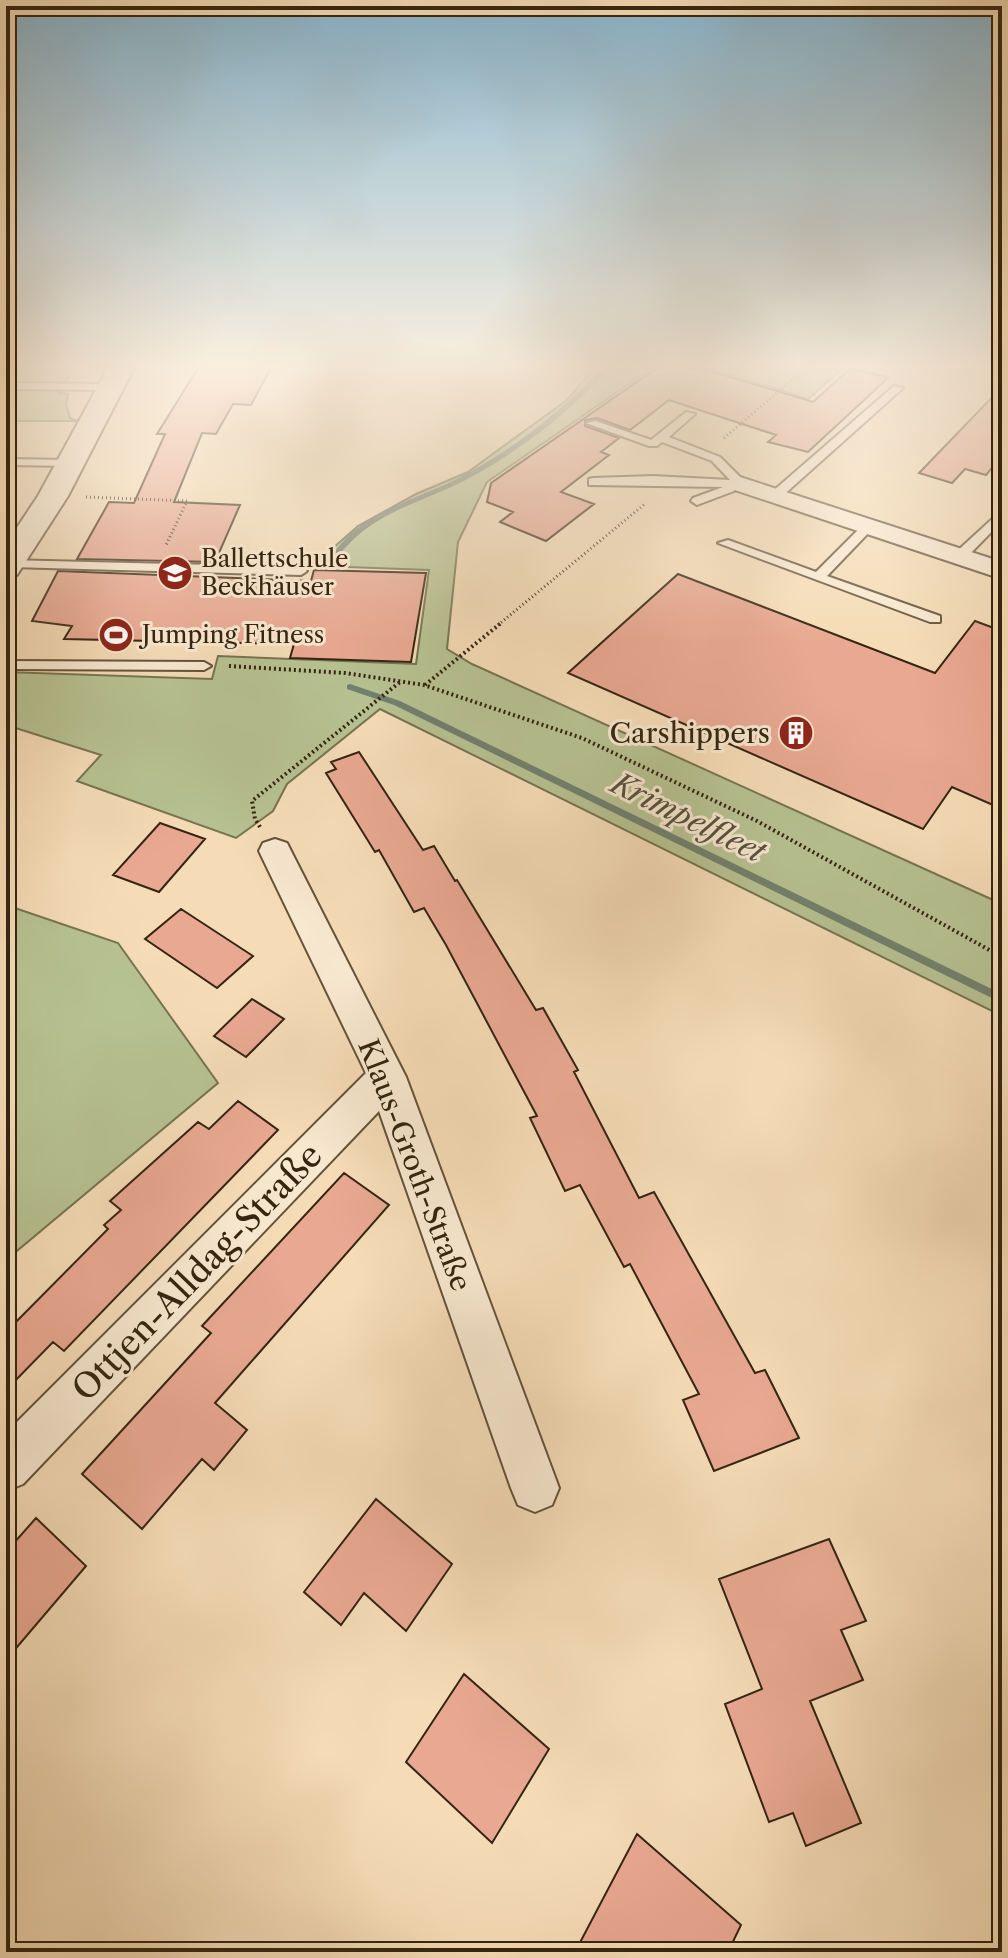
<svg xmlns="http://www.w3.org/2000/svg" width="1008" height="1958" font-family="'Libre Caslon Text',serif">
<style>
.green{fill:#b7c292;stroke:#767451;stroke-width:2}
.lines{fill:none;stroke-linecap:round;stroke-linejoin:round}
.stream{fill:#72806e;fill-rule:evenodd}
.building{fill:#e9a892;stroke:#342510;stroke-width:2}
.service-casing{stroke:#64533a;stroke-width:4}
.minor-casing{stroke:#64533a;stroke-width:4}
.tertiary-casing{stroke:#64533a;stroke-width:4}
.path-far1{stroke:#342510;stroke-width:3;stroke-dasharray:1 3;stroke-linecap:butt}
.path{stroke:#342510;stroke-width:4;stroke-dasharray:2 3;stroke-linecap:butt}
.service{fill:#f8e8d0;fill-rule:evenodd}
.minor{fill:#f8e8d0;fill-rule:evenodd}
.tertiary{fill:#f8e8d0;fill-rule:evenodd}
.labels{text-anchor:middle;stroke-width:6;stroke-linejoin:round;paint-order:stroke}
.far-poi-label{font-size:24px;fill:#342510;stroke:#f8e8d0;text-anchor:start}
.poi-label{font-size:28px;fill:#342510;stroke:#f8e8d0;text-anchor:end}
.street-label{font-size:28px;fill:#342510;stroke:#f8e8d0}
.water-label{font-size:30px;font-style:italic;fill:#53523f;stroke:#f8e8d0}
.near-street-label{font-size:34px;fill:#342510;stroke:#f8e8d0}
</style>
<rect width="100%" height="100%" fill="#f5dcb7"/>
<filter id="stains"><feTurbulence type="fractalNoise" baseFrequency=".0025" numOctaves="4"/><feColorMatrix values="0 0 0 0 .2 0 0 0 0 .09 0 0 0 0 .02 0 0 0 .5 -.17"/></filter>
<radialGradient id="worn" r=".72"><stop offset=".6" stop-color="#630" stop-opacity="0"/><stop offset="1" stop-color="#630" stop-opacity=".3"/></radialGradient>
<path class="green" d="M6 368H74L59 393 68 394 66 405 70 418 77 421H6Z
M594 368H652L487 482 458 542 447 649 472 664 1002 904V1016L380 709 287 784 273 811 236 838 77 781 101 755 6 725V672L212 679 218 656 416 664 429 570 320 566 333 548 358 526 416 494 468 472 494 453 567 400Z
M711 368H843L808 399Z
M6 905 118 943 218 1083 6 1260Z"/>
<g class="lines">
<path class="stream" d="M602 368H609C572 411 523 448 473 476 433 499 381 509 349 544 341 551 336 560 330 569H324L323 567C333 554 342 540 355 530 388 504 430 494 466 474 516 447 563 410 602 368Z
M350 684 400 701 1002 994V1003L394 705 347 689V685Z"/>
</g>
<path class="building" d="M198 368H271L251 405 233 404 216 434 202 433 174 502 240 505 215 562 77 559 109 502 134 503 165 434H157Z
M657 368H701L813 402 851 368 888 378 808 452 768 442 776 435 669 400 630 430 597 418 585 420V426L619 438 601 452 609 455 561 492 594 504 546 541 500 522 513 512 487 502 491 483Z
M1002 387V456L986 475 965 469 952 483 919 473Z
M314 570 426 573 411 662 290 658 294 644 64 639 72 626 32 621 58 571 311 581Z
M678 574 935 673 975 621 1002 631V809L952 787 923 829 568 673Z
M359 752 423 850 434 846 455 881 457 880 536 1010 543 1008 578 1070 574 1072 639 1198 654 1192 755 1373 765 1370 799 1438 714 1471 683 1400 699 1394 630 1264 624 1267 580 1185 565 1191 530 1118 537 1116 446 945 424 908 414 912 379 850 375 852 326 773 336 769 331 762Z
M160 823 205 839 159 892 113 875Z
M181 909 253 956 217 988 145 939Z
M252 999 284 1019 246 1057 214 1036Z
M238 1101 278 1130 64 1351 53 1342 6 1390V1332L108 1229 104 1225 121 1210 110 1201 198 1122 209 1129Z
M344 1173 389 1205 215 1403 247 1430 214 1470 202 1459 142 1529 82 1474 211 1333 202 1326Z
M376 1499 452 1564 406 1631 364 1593 341 1625 304 1592Z
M36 1518 86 1566 6 1660V1552Z
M829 1539 866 1621 841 1630 863 1680 810 1701 861 1823 806 1846 793 1813 769 1822 725 1704 762 1689 719 1579Z
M464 1674 549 1749 492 1843 406 1762Z
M637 1834 741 1925 728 1952H575Z"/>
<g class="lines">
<defs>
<path id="service" d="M6 383 111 384 116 387 111 390 6 389Z
M894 386 903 388 780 498H772V492Z
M686 412 695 414 669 437 720 457 744 481V487H736L734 491 697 505 691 501 693 498 723 487 589 485V479L593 478 653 476 730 480 712 461 662 442 657 446H649L586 423 596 421 651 440Z
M6 459 71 460 77 463 71 466 6 465Z
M1002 510V521L964 560H954V554Z
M865 523 875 526 827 576 940 616V622H930L718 543 728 540 816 572Z
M6 560 301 567 307 571 301 575 10 567 6 566Z
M6 661 204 662 211 666 204 670 6 669Z"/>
<path id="minor" d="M740 477 1002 562V579L732 489 728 484 732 479Z
M275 839 287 843 291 851 406 1077 559 1488 552 1505 535 1512 518 1505 511 1488 379 1111 23 1484 6 1491V1433L366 1073 259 851 263 843Z"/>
<path id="tertiary" d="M108 368H134L68 496 17 575 6 577V544L38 496Z"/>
</defs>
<use href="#service" class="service-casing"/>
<use href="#minor" class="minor-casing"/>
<use href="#tertiary" class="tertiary-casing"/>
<path class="path-far1" d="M724 438 806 368
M86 497 187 501 166 545
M498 625 646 503"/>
<path class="path" d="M229 666 345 673 424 685 582 738 757 821 1002 957
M425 685 501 623
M260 827 255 819 252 801 400 682"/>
<use href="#service" class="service"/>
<use href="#minor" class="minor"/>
<use href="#tertiary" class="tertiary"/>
</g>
<linearGradient id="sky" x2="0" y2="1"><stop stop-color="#89b7d0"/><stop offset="0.57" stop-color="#faefdf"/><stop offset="1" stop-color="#faefdf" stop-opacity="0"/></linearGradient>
<rect width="1008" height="642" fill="url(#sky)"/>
<defs>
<symbol id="school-disc" viewBox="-11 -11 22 22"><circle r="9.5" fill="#8f2418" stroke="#f8e8d0"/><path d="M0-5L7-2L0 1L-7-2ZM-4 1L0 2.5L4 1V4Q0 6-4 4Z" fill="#fff"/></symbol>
<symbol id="stadium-disc" viewBox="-11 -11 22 22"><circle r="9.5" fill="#8f2418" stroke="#f8e8d0"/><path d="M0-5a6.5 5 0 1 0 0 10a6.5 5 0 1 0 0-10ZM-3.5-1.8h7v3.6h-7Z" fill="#fff"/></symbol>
<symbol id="building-disc" viewBox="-11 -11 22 22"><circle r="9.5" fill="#8f2418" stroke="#f8e8d0"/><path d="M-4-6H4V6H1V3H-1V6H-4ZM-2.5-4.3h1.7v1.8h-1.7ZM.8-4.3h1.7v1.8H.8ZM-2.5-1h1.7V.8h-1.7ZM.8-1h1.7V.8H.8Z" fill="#fff"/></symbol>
</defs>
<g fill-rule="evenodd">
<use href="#school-disc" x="155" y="553" width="40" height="40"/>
<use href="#stadium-disc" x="96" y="615" width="40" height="40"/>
<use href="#building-disc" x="776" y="713" width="40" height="40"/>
</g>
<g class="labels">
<g class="far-poi-label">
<text x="201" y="567">Ballettschule<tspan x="201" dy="28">Beckhäuser</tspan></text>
<text x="142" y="643">Jumping Fitness</text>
</g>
<g class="poi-label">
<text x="770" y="743">Carshippers</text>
</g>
<g class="street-label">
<text transform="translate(415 1165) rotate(69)" y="10">Klaus-Groth-Straße</text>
</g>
<g class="water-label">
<text transform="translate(688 818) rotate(26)" y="10">Krimpelfleet</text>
</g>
<g class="near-street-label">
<text transform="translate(197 1272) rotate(-46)" y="12">Ottjen-Alldag-Straße</text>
</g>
</g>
<rect width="1008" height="1958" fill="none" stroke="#f5dcb7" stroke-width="32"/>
<rect x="8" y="8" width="992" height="1942" fill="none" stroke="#342510" stroke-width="4"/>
<rect x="16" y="16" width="976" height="1926" fill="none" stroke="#342510" stroke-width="2"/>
<rect width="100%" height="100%" filter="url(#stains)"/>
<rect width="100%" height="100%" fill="url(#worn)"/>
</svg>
